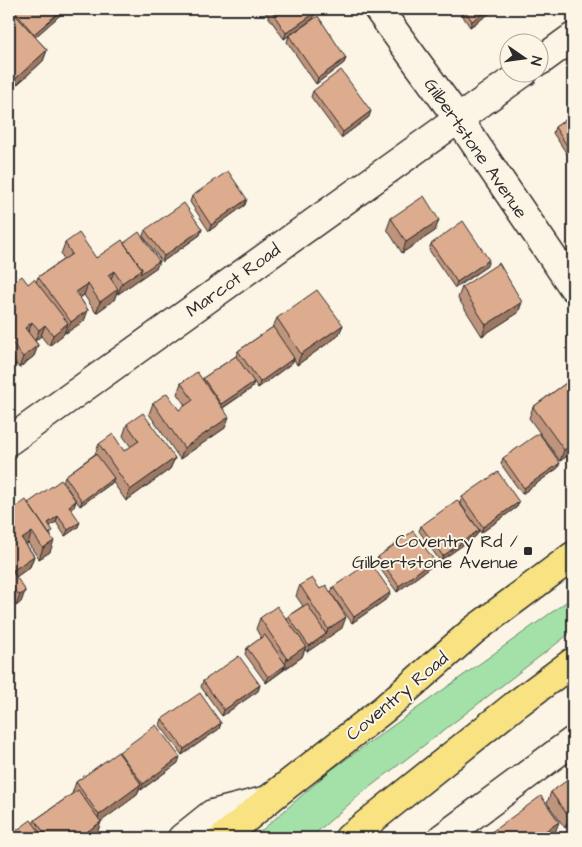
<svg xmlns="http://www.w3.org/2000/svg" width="582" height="847" font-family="'Architects Daughter',sans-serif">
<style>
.green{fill:#a3e1a9;stroke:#67866a}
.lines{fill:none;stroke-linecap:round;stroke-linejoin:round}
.minor-casing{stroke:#2b2b2b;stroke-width:31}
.highway-casing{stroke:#2b2b2b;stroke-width:31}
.minor{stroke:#fcf5e5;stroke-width:28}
.highway{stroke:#f8e281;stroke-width:28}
.wall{fill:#be947b;stroke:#2b2b2b}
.shaded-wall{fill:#9b7864;stroke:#2b2b2b}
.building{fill:#ddac8f;stroke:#2b2b2b}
.poi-dot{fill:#2b2b2b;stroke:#fcf5e5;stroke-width:2}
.labels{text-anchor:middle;stroke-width:4;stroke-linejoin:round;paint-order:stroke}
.street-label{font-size:18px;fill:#2b2b2b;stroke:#fcf5e5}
.poi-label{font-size:18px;fill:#2b2b2b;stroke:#fcf5e5;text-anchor:end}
</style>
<rect width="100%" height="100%" fill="#fcf5e5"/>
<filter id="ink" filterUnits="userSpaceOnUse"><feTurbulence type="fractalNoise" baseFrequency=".02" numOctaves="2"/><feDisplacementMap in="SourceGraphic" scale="10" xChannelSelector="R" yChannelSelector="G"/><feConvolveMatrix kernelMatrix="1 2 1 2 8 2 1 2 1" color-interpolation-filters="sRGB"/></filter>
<g filter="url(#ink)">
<path class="green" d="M573 597V631L362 793 310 838H253L331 770Z"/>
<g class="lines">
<defs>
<path id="minor" d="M378 9 459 120 573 287
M540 61 573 37
M9 441 524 72
M182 838 212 814 268 800
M442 838 573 741"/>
<path id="highway" d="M223 838 268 800 384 709 474 630 573 556
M349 838 514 706 573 662"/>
</defs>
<use href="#minor" class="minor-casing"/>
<use href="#highway" class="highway-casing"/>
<use href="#minor" class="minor"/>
<use href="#highway" class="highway"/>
</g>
<path class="wall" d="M12 9H67L35 37 47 50 43 61 9 92V12Z
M263 9H312L313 19 284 39Z
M458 9H496L470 27Z
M289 36 346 58 344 63 316 84 287 42Z
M313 91 369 117 341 138 311 97Z
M573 115V159L571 160 553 133 555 127Z
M192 196 245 205 209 231 190 202Z
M391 218 435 231 402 253 387 229Z
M202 229 200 235 162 262 143 236 145 230Z
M65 243 96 258 124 243 157 267 118 294 117 292 114 300 96 313 84 295 80 298 88 310 84 321 66 333 65 331 64 334 49 346 41 336 35 341 38 345 34 356 19 368 16 364 14 368 9 372V286L28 284 36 282 38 277 64 259 61 254Z
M431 244 487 266 455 288 429 250Z
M462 287 522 302 518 313 482 336 458 298Z
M277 318 343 325 338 336 297 365 294 359 292 363 258 388 254 382 252 388 223 408 225 428 180 459 149 414 153 403 179 410 185 405 177 394 181 383 203 380V378L236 356 238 351 273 327Z
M573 378V426L572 427 573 429V452L560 461 529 418 533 407Z
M127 424 175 458 170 469 126 501 112 481V483L80 506 63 482 65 476 95 454 99 444 124 451 131 447 123 436Z
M503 458 558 468 522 494 501 464Z
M462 497 519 502 517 507 481 533 460 503Z
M76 501 74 507 71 508 78 527 65 536 56 522 50 526 51 537 50 552 39 559 28 543 26 544 34 556 30 567 16 577 25 591 21 602 16 606 10 602 28 503Z
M421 526 479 530 476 536 440 561 419 531Z
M378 557 432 566 397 592 376 563Z
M300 585 320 589 331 593 333 587 388 598 352 623 333 596 342 628 307 652 305 649 302 657 266 683 245 654 247 648 261 638 256 629 260 618 287 620 288 616 303 606 296 596Z
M203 681 260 685 258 691 222 716 201 687Z
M162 719 221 723 219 729 182 755 160 725Z
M119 752 178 763 141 790 140 789 137 795 101 821V822L97 833 90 838H9L33 824 35 820 72 794 76 782Z
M551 792 573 822 565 828 547 803Z"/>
<path class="shaded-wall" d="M63 9H67L32 40 34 34Z
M490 9H496L470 27 472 21Z
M315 13 313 19 284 39 286 33Z
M47 50 43 61 9 92 12 82Z
M346 58 344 63 316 84 318 78Z
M371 111 369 117 341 138 343 132Z
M247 199 245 205 209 231 211 225Z
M439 220 435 231 402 253 406 242Z
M202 229 200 235 162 262 164 256Z
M489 260 487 266 455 288 457 282Z
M159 261 157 267 118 294 122 283 142 269Z
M114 271 110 282 108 275Z
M88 284 84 295 72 303 76 292Z
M118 289 114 300 96 313 100 302Z
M522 302 518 313 482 336 486 325Z
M88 310 84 321 66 333 71 322Z
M32 322 28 333 25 328Z
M68 323 64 334 49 346 53 335Z
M45 325 41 336 35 341 39 330Z
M343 325 338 336 297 365 301 354Z
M38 345 34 356 19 368 23 357Z
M294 358 292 363 258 388 260 382Z
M16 363 14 368 9 372V368Z
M254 382 252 388 219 410 221 404Z
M229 417 225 428 180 459 184 448Z
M573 418V426L564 432 568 421Z
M573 444V452L560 461 564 450Z
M175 458 170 469 126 501 130 490Z
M560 463 558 468 522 494 524 488Z
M114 478 112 483 80 506 82 501Z
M76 501 74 507 67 511 69 506Z
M519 502 517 507 481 533 483 527Z
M58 516 56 522 46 529 48 523Z
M80 522 78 527 65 536 68 530Z
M479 530 476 536 440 561 443 556Z
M32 532 28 543 18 550 22 539Z
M54 541 50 552 39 559 43 548Z
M34 556 30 567 9 582 12 571Z
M434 560 432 566 397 592 399 586Z
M14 591 10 602 9 603V595Z
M25 591 21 602 16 606 20 595Z
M391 592 388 598 352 623 354 617Z
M346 617 342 628 307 652 309 646 326 634 328 629Z
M306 646 302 657 283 670 287 659Z
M286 665 283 670 266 683 268 677Z
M260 685 258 691 222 716 224 710Z
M221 723 219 729 182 755 184 749Z
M180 757 178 763 141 790 143 784Z
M141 784 137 795 95 826 99 815Z
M573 814V822L565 828 569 817Z
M101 822 97 833 90 838H78Z
M559 822 555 833 547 838H535Z"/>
<path class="building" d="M12 9H63L34 34Z
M270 9H312L315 13 286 33Z
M464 9H490L472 21Z
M11 10 47 50 12 82 9 78V12Z
M318 16 346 58 318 78 289 36Z
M341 70 371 111 343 132 313 91Z
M573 115V155L555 127Z
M228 171 247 199 211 225 192 196Z
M424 196 439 220 406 242 391 218Z
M184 203 202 229 164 256 145 230Z
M463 221 489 260 457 282 431 244Z
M139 232 159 261 140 274 142 269 124 243Z
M79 233 96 258 122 240 142 269 122 283 114 271 108 275 118 289 100 302 88 284 76 292 88 310 71 322 38 277 72 254 65 243Z
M499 263 522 302 486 325 462 287Z
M22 276 28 284 34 279 68 323 53 335 45 325 39 330 32 322 25 328 38 345 23 357 9 338V286Z
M317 290 343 325 301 354 277 318Z
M273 327 294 358 260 382 238 351Z
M9 352 16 363 9 368Z
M236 356 254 382 221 404 203 378Z
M197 372 229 417 184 448 153 403 167 393 179 410 193 400 181 383Z
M573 378V418L568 421 573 429V444L564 450 533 407Z
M143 413 175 458 130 490 99 444 113 434 124 451 139 441 127 424Z
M539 433 560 463 524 488 503 458Z
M96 454 114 478 82 501 65 476Z
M498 472 519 502 483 527 462 497Z
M61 480 76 501 69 506 80 522 68 530 58 516 48 523 53 531 49 534 28 503Z
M26 500 54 541 43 548 32 532 22 539 34 556 12 571 24 588 25 591 20 595 14 591 9 595V567L10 569 9 567V512Z
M457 500 479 530 443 556 421 526Z
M413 531 434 560 399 586 378 557Z
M370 562 391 592 354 617 333 587Z
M312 578 320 589 326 585 346 617 328 629 300 585Z
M307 604 326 634 309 646 288 616Z
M277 606 306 646 287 659 260 618Z
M265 635 286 665 268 677 247 648Z
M239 656 260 685 224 710 203 681Z
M200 693 221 723 184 749 162 719Z
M156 725 180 757 143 784 119 752Z
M118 752 141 784 99 815 76 782Z
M573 776V814L569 817 551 792Z
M78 790 101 822 78 838H48L35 820Z
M541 796 559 822 535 838H494L490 833Z
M31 820 44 838H9V836Z
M489 835 491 838H485Z"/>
</g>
<rect class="poi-dot" x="523" y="546" width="10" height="10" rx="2.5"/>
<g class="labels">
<g class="street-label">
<text transform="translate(476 148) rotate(55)" y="6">Gilbertstone Avenue</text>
<text transform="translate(233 280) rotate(-36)" y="6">Marcot Road</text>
<text transform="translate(397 696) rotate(-40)" y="6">Coventry Road</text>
</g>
<g class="poi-label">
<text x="518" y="547">Coventry Rd /<tspan x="518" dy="21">Gilbertstone Avenue</tspan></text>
</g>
</g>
<rect width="582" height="847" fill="none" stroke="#fcf5e5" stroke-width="30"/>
<rect x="15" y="15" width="552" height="817" fill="none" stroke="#2b2b2b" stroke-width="2" filter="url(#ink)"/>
<g transform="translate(524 58) rotate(103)"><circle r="24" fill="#fcf5e5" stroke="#a8a49b"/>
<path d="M0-4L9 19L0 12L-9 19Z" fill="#2b2b2b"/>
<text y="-8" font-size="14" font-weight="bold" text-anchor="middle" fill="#2b2b2b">N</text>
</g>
</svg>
